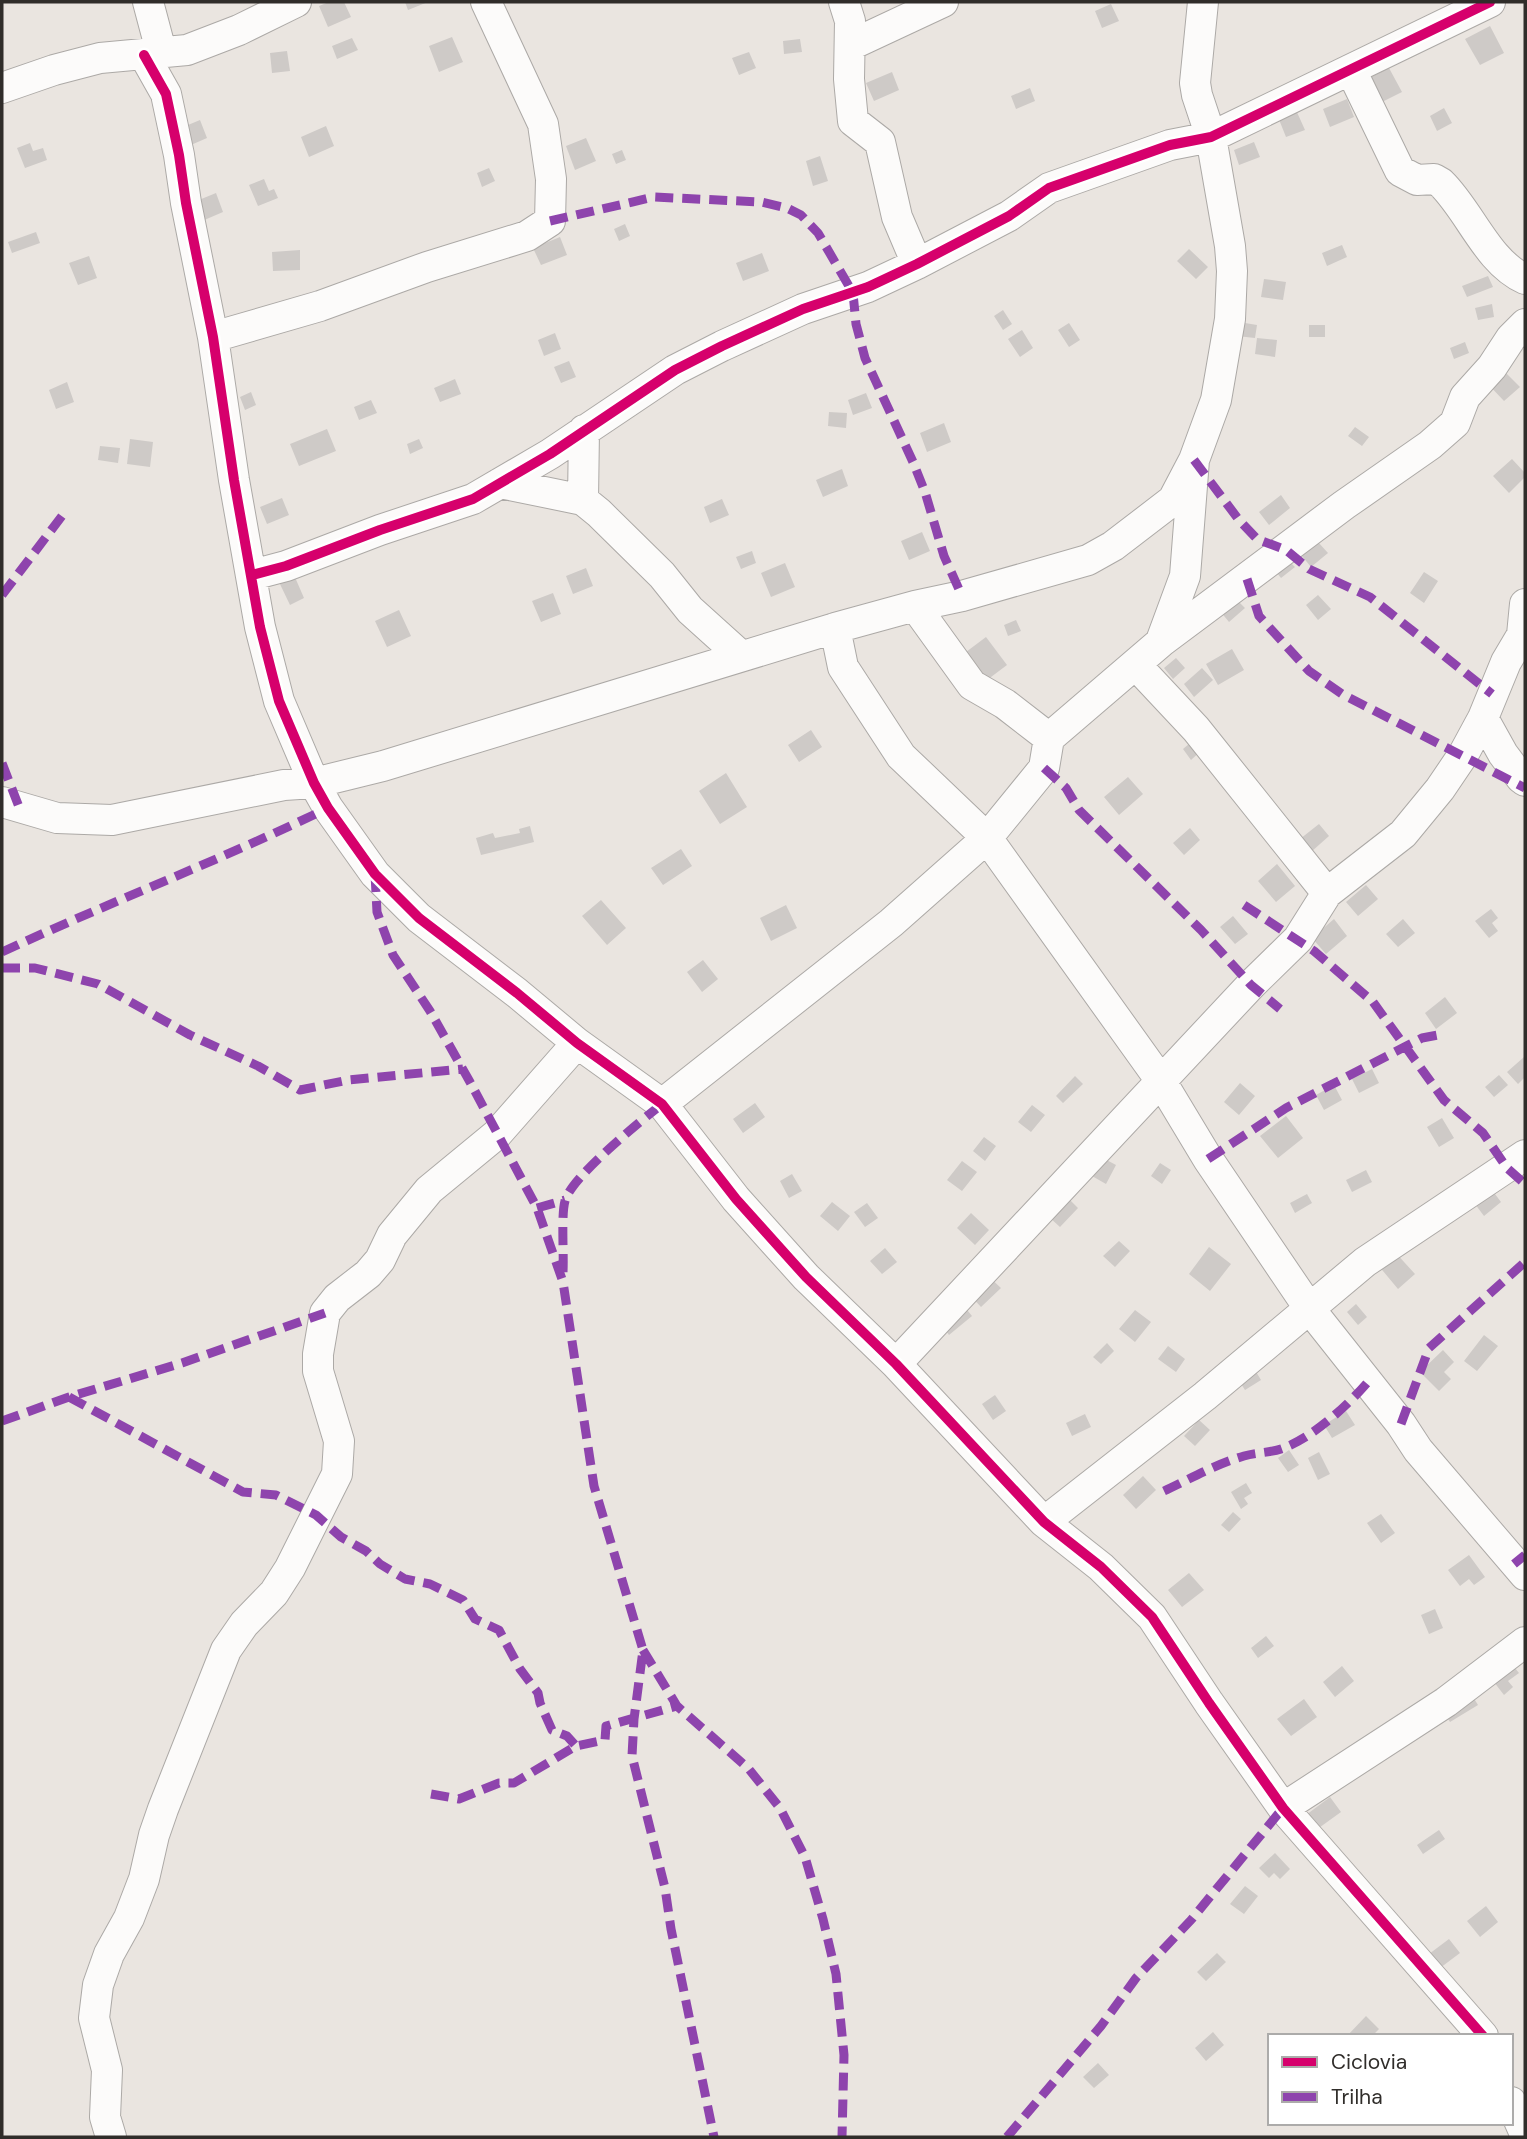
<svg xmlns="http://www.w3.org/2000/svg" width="1527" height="2139" font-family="'DM Sans',sans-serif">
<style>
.building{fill:#cecac7}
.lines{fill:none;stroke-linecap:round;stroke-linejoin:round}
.minor-casing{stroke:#aca9a6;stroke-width:32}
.minor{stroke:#fcfbfa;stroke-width:30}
.quiet{stroke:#8e44ad;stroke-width:9;stroke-dasharray:18 9;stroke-linecap:butt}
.cycleway-casing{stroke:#fff;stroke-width:15}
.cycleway{stroke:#d6006c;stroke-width:10}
</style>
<rect width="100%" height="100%" fill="#eae5e0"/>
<path class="building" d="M329 2H344L351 17 328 27 319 6Z
M405 2H428L408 10Z
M1111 4 1119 21 1102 28 1095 11Z
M1490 26 1504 53 1480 65 1465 39Z
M452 37 463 62 439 72 429 46Z
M352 38 358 50 337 59 332 46Z
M800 39 802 52 784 54 783 41Z
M287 51 290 71 272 73 270 53Z
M749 52 756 68 739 75 732 58Z
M1389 68 1402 92 1382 102 1369 78Z
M892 72 899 90 874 101 866 83Z
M1030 88 1035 101 1016 109 1011 96Z
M1347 99 1354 117 1330 127 1323 109Z
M1444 108 1452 123 1437 131 1430 116Z
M1296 110 1305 130 1286 137 1278 117Z
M200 120 207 138 184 148 176 130Z
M326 126 334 146 309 157 301 137Z
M586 138 596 161 575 170 566 146Z
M1254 142 1260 157 1239 165 1234 150Z
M30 143 33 151 43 148 47 160 25 168 17 148Z
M622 150 626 160 616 164 612 154Z
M820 156 828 181 813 186 806 161Z
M489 168 495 181 482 187 477 173Z
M264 179 269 191 274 189 278 198 258 206 249 185Z
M216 193 223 212 202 221 194 202Z
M625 224 630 236 619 241 614 229Z
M36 232 40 243 12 253 8 242Z
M560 237 567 255 541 265 533 248Z
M1342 245 1347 257 1327 266 1322 253Z
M1189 249 1208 267 1196 279 1177 261Z
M300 250V270L273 271 272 252Z
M762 253 769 271 743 281 736 263Z
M89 256 97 278 78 285 69 263Z
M1488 276 1493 287 1467 297 1462 286Z
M1264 279 1286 282 1283 300 1261 297Z
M1492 304 1494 317 1478 320 1475 308Z
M1003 310 1012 324 1003 330 994 316Z
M1239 322 1257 325 1255 338 1237 336Z
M1069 323 1080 340 1069 347 1058 330Z
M1309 325H1325V337H1309Z
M1022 330 1033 348 1020 357 1008 339Z
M555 333 561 349 544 356 538 340Z
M1257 338 1277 340 1275 357 1255 354Z
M1465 342 1469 353 1454 359 1450 348Z
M569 361 576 377 561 383 554 367Z
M1502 369 1520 387 1504 401 1487 383Z
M455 379 461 394 440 402 434 388Z
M67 382 74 402 56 409 49 390Z
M251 392 256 405 245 410 240 397Z
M866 393 872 408 853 415 848 400Z
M371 400 377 413 359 420 354 407Z
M829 412 847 413 846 428 828 426Z
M944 423 951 442 927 452 920 433Z
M1355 427 1369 437 1362 446 1348 436Z
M327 429 336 451 299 466 290 444Z
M130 439 153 442 150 467 127 464Z
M419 439 423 448 410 454 407 444Z
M100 446 120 448 118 463 98 460Z
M1512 459 1525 473V477L1509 493 1493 476Z
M842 469 848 486 823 497 816 480Z
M1281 495 1290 508 1269 525 1259 512Z
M282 498 289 515 267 524 260 507Z
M722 499 729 515 710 523 704 507Z
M922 532 930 551 909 560 901 541Z
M1318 542 1328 553 1311 567 1302 556Z
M752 551 756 563 741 569 736 557Z
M1285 557 1295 567 1281 578 1273 568Z
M785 563 795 587 771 597 761 573Z
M586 568 593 586 573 594 566 576Z
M1424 572 1438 581 1424 603 1410 593Z
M294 575 304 598 290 605 279 582Z
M553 593 561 614 541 622 532 601Z
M1318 595 1331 609 1318 620 1306 605Z
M1235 598 1245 608 1229 622 1220 611Z
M399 610 411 636 387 647 375 621Z
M1016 620 1021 631 1008 636 1004 625Z
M986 637 1007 665 983 683 962 655Z
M1232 649 1244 670 1218 685 1206 664Z
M1176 658 1185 668 1173 679 1164 668Z
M1202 668 1213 680 1194 697 1184 684Z
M811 730 822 747 799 762 788 745Z
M1196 738 1204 748 1191 760 1183 749Z
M726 773 747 807 720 824 699 791Z
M1128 777 1143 794 1119 815 1104 797Z
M1319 824 1329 836 1311 852 1300 839Z
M530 826 534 842 481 855 476 838 493 833 495 838 520 833 519 829Z
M1190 828 1200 840 1184 855 1173 843Z
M681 849 692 866 663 885 651 868Z
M1277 864 1295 886 1276 902 1258 881Z
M1366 885 1378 899 1358 916 1346 902Z
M601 900 626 928 607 945 582 916Z
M786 905 797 928 771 941 760 918Z
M1491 909 1498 918 1492 923 1498 931 1489 938 1475 921Z
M1233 916 1248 934 1235 944 1220 927Z
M1334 919 1347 936 1326 954 1312 938Z
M1403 919 1415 933 1398 947 1386 934Z
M703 960 718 979 702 992 687 972Z
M1445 997 1457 1013 1436 1029 1425 1013Z
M1524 1057 1525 1077 1518 1084 1507 1072Z
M1372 1069 1379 1083 1359 1093 1352 1079Z
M1499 1075 1508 1085 1494 1097 1485 1087Z
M1075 1076 1083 1084 1063 1103 1056 1096Z
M1240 1083 1255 1096 1239 1115 1224 1102Z
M1334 1085 1342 1100 1324 1110 1316 1095Z
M755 1103 765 1117 743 1133 733 1119Z
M1032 1105 1045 1115 1031 1132 1018 1122Z
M1286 1116 1303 1138 1278 1158 1260 1136Z
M1442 1118 1454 1138 1439 1147 1427 1127Z
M984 1137 996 1146 985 1161 973 1151Z
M1101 1157 1116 1165 1106 1184 1092 1176Z
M962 1161 977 1172 962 1191 947 1180Z
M1160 1163 1171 1170 1162 1184 1151 1176Z
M1366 1170 1372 1182 1352 1192 1346 1180Z
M792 1174 802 1191 789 1198 780 1181Z
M1492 1190 1501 1202 1484 1216 1475 1204Z
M1307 1194 1312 1203 1295 1213 1290 1203Z
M1067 1197 1078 1208 1060 1227 1049 1217Z
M832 1202 850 1216 838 1231 820 1216Z
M867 1203 878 1218 865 1227 854 1212Z
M971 1213 989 1230 975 1245 957 1228Z
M1119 1241 1130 1251 1115 1267 1103 1256Z
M1209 1247 1231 1264 1210 1291 1189 1274Z
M885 1248 897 1262 882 1274 870 1261Z
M1394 1251 1415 1274 1398 1289 1378 1265Z
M987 1275 1001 1288 981 1307 968 1293Z
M959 1300 972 1316 949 1335 936 1318Z
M1356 1304 1367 1317 1358 1325 1347 1312Z
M1135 1310 1151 1322 1135 1342 1119 1329Z
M1484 1335 1498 1346 1477 1371 1464 1361Z
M1107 1343 1114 1351 1101 1364 1093 1357Z
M1168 1346 1185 1359 1176 1372 1158 1359Z
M1443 1350 1454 1362 1444 1372 1451 1379 1439 1391 1420 1372Z
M1255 1370 1261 1380 1245 1390 1238 1379Z
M995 1395 1006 1411 993 1420 982 1404Z
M1346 1411 1355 1425 1332 1438 1324 1425Z
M1085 1414 1091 1427 1072 1436 1066 1423Z
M1199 1420 1210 1430 1195 1446 1184 1436Z
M1289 1450 1299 1465 1288 1472 1278 1458Z
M1319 1452 1330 1474 1318 1480 1308 1458Z
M1143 1476 1156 1490 1136 1509 1123 1495Z
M1246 1483 1252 1493 1244 1498 1248 1504 1241 1509 1231 1492Z
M1233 1512 1241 1519 1229 1532 1221 1525Z
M1381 1514 1395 1533 1381 1543 1367 1523Z
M1469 1555 1485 1577 1474 1585 1469 1579 1460 1586 1448 1570Z
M1189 1573 1204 1590 1182 1607 1168 1590Z
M1435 1609 1443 1628 1429 1634 1421 1615Z
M1266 1636 1274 1646 1258 1658 1251 1648Z
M1507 1658 1519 1673 1508 1681 1513 1687 1504 1695 1487 1673Z
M1342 1666 1354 1681 1335 1697 1323 1682Z
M1468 1689 1478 1705 1450 1722 1440 1706Z
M1304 1699 1317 1717 1291 1736 1277 1719Z
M1330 1797 1341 1812 1316 1830 1306 1815Z
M1439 1830 1445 1839 1423 1854 1417 1845Z
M1275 1853 1290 1869 1280 1879 1274 1873 1269 1878 1259 1868Z
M1245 1886 1258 1896 1244 1914 1230 1904Z
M1486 1906 1498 1922 1480 1937 1467 1921Z
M1449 1939 1460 1953 1440 1968 1429 1954Z
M1217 1953 1226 1962 1206 1981 1197 1972Z
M1366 2016 1379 2029 1372 2036H1347Z
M1213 2032 1224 2045 1206 2061 1195 2048Z
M1098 2063 1109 2075 1094 2088 1083 2077Z"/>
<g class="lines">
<defs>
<path id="minor" d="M148 2 161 51
M844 2 850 21 849 79 853 121 880 142 897 217 917 264
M851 45 943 2
M144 55 166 94 179 155 186 203 213 337 234 480 260 627 279 701 314 783 328 808 375 874 419 918 517 993 577 1043 662 1104 736 1199 806 1277 896 1364 1044 1522 1101 1567 1152 1617 1209 1703 1283 1808 1483 2036
M1351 70 1400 171 1417 180 1434 179 1441 183C1470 211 1487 262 1525 279
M2 88 54 70 100 58 187 50 239 30 296 2
M213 337 320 306 427 267 527 236 550 221 551 179 543 124 486 2
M500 483 583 500 599 513 662 575 690 610 741 656
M583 500 584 430
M252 575 286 566 380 530 473 499 550 454 675 370 722 346 803 309 868 287 917 264 1009 216 1049 188 1170 145 1211 137 1490 2
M915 606 972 685 1005 704 1049 738
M835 628 843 667 901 756 987 838 1161 1081 1208 1159 1309 1308 1401 1424 1418 1450 1525 1575
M1161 641 1185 576 1194 460 1216 400 1230 319 1232 271 1230 246 1211 137 1197 95 1195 83 1203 2
M1136 665 1196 729 1327 893
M1483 718 1503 754 1521 778 1525 781
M2 802 57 818 112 820 284 785 314 783 383 766 835 628 915 606 962 596 1088 560 1113 546 1173 500 1194 460
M662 1104 891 923 987 838 1044 768 1049 738 1161 642 1344 505 1430 445 1455 423 1465 397 1492 367 1511 338 1525 324
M896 1364 1251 985 1298 939 1327 893 1403 834 1440 789 1463 755 1483 718 1506 662 1522 635 1525 604
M1044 1522 1205 1396 1365 1262 1525 1155
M1283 1808 1446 1702 1525 1642
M1511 2102 1525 2134
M111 2137 105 2117 107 2070 94 2018 98 1985 109 1954 129 1918 144 1879 154 1835 163 1809 226 1650 244 1624 274 1593 290 1568 337 1474 339 1441 318 1371V1354L325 1313 337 1298 368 1274 380 1260 392 1235 429 1190 497 1134 577 1043"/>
</defs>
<use href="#minor" class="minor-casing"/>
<use href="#minor" class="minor"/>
<path class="quiet" d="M550 221 654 197 761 202 787 208 801 215 818 233 853 293 856 324 865 358 913 462 925 492 944 556 962 596
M1194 460 1239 520 1257 539 1286 550 1309 569 1370 597 1492 694
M1247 579 1259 616 1309 671 1342 694 1525 788
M2 595 65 512
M2 763 19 807
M1044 768 1066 788 1079 810 1201 930 1251 985 1280 1009
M375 874 377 912 393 955 430 1011 470 1082 537 1208 563 1282 594 1486 643 1650 634 1719 632 1756 665 1888 671 1929 714 2137
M1244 905 1314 951 1373 1002 1444 1100 1483 1133 1507 1168 1525 1184
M2 952C110 902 221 860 328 808
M2 968H35L98 984 190 1035 258 1066 300 1090 348 1080 463 1069
M1208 1159 1286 1108 1422 1038 1443 1034
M537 1208 565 1200
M563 1272C564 1254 561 1215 565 1201 571 1177 641 1121 662 1104
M69 1397 243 1492 276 1495 316 1515 341 1537 366 1551 380 1564 405 1579 430 1584 463 1600 475 1619 499 1630 520 1669 538 1693 540 1703 552 1730 567 1736 576 1746
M2 1421 69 1397 182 1363 325 1313
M1401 1424 1429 1348 1525 1262
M1164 1491C1190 1479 1216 1464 1244 1456 1258 1452 1273 1453 1286 1447 1314 1436 1347 1406 1367 1383
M1514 1564 1525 1555
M643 1650 677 1706 748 1768 780 1808 805 1857 823 1919 836 1974 844 2055 842 2137
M431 1794 459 1799 499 1783H514L576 1746 605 1740 606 1726 677 1706
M1007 2137 1101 2026 1136 1978 1191 1920 1283 1808"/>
<defs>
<path id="cycleway" d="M144 55 166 94 179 155 186 203 213 337 234 480 260 627 279 701 314 783 328 808 375 874 419 918 517 993 577 1043 662 1104 736 1199 806 1277 896 1364 1044 1522 1101 1567 1152 1617 1209 1703 1283 1808 1483 2036
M252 575 286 566 380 530 473 499 550 454 675 370 722 346 803 309 868 287 917 264 1009 216 1049 188 1170 145 1211 137 1490 2"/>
</defs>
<use href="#cycleway" class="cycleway-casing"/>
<use href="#cycleway" class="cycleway"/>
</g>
<rect width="1527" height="2139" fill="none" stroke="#302d2a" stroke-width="7"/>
<rect x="1268" y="2034" width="245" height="91" fill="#ffffff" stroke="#acabaa" stroke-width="2"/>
<rect x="1282" y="2057" width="35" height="10" fill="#d6006c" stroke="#acabaa" stroke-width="2"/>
<text x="1331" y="2069" font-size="21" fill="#302d2a">Ciclovia</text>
<rect x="1282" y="2092" width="35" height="10" fill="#8e44ad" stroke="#acabaa" stroke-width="2"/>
<text x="1331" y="2104" font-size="21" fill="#302d2a">Trilha</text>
</svg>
